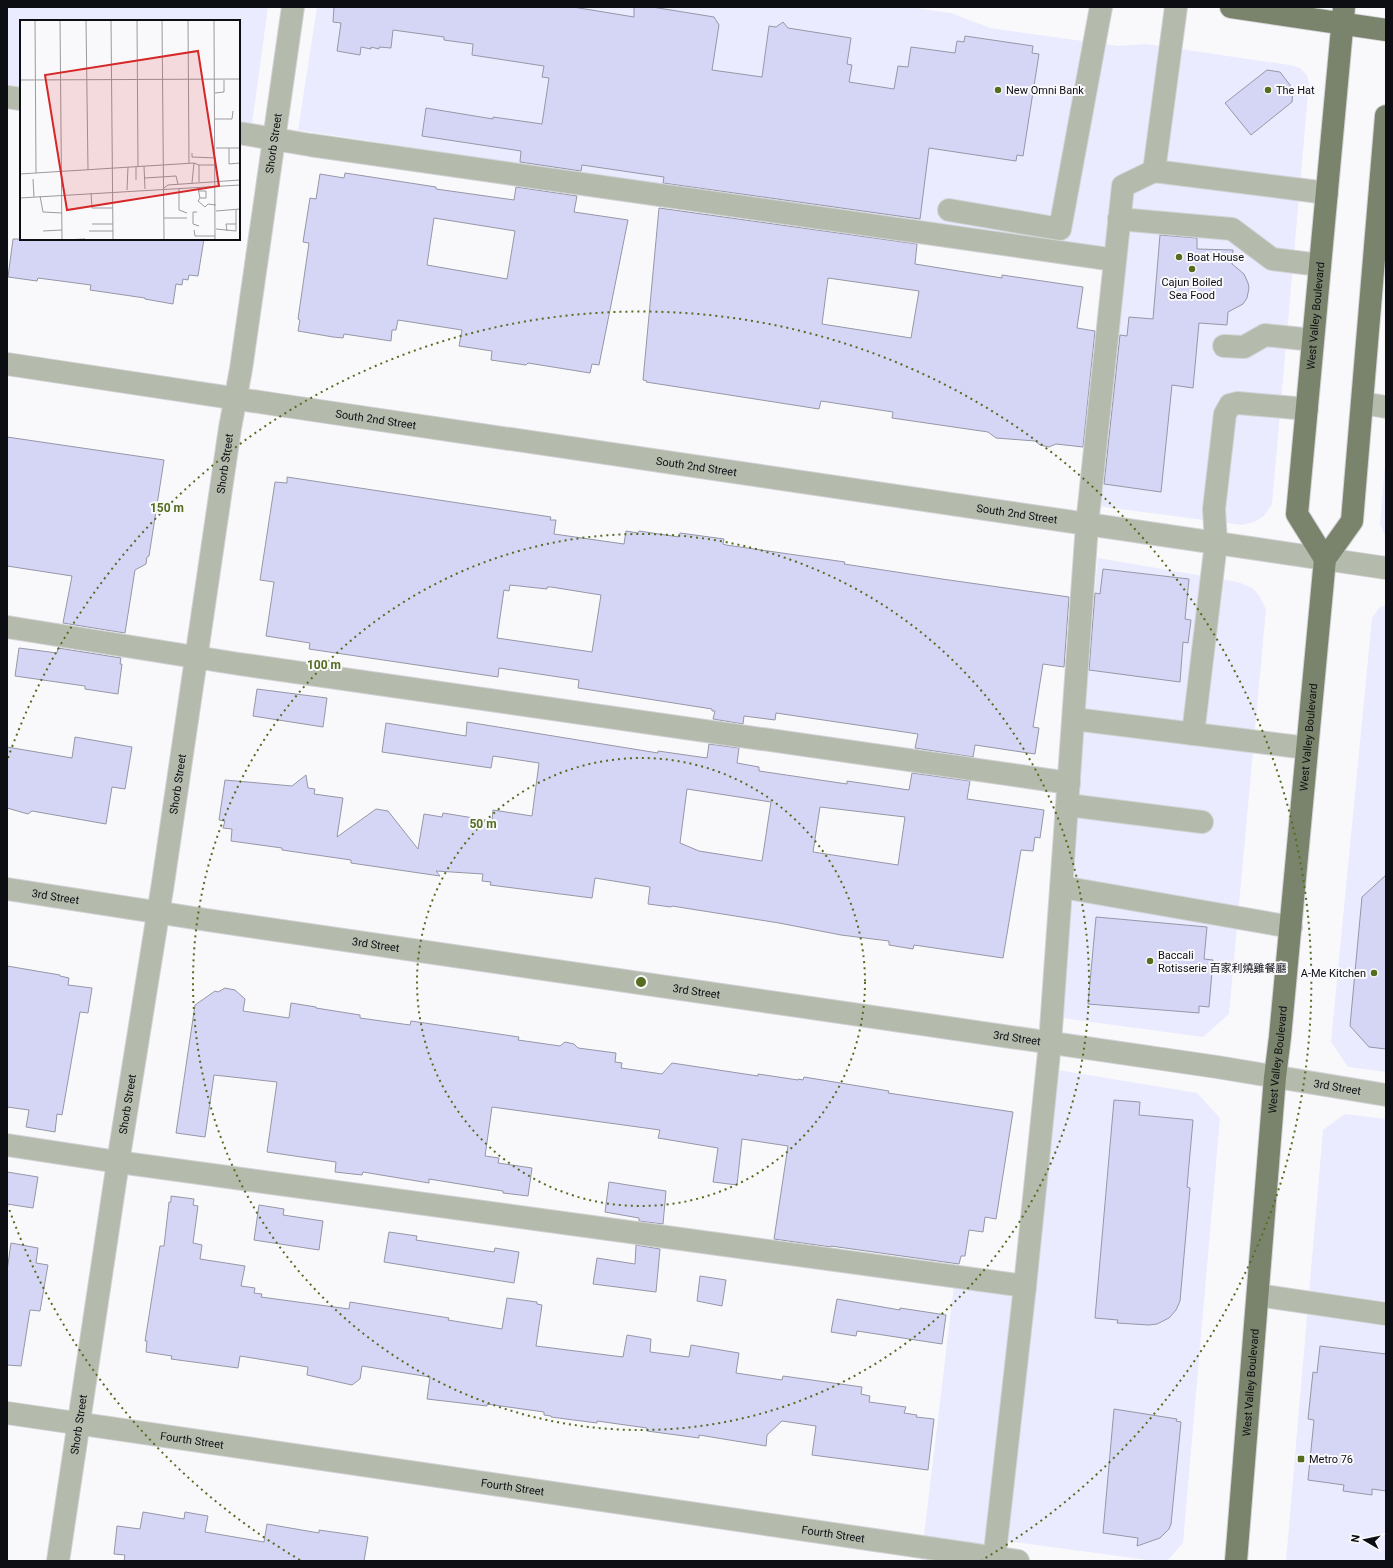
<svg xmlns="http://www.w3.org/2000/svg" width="1393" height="1568" font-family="Roboto,'Noto Sans SC',sans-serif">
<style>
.built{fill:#eaebfe}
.building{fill:#d5d6f6;stroke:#9697a6;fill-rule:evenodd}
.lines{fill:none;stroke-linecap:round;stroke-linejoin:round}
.minor-casing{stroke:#d3d3d7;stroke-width:24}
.major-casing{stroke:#d3d3d7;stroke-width:24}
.minor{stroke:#b4baac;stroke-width:22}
.major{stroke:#7a846c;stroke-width:22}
.ring{fill:none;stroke:#546d1f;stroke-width:2;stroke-dasharray:2 4}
.poi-dot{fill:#546d1f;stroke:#f9f9fc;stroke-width:1.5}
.labels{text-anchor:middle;stroke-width:4;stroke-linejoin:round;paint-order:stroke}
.poi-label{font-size:11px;fill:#0d0e13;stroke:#f9f9fc;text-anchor:start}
.street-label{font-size:11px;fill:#0d0e13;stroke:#f9f9fc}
.inset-road{fill:none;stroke:#9b9b9f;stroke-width:1}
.view{fill:#d62828;fill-opacity:0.15;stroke:#d62828;stroke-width:2}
.inset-edge{fill:none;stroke:#0d0e13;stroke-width:2}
.centre{fill:#546d1f;stroke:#f9f9fc;stroke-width:2}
.ring-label{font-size:12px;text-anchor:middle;font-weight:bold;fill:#546d1f;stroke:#f9f9fc;stroke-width:4;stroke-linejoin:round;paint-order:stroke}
</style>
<rect width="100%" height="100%" fill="#f9f9fc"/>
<path class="built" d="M7 7H268L252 124 239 121V21H21V88L7 85Z
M317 7H909L951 13 990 28 1119 46 1146 44 1290 65 1300 68 1307 75 1309 83 1272 504 1264 516 1254 522 1242 525 1097 506 1118 256 298 130Z
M1386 451V538L1380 524Z
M1098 558 1238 582 1252 588 1259 595 1266 609 1229 1014 1203 1037 1062 1018 1074 784Z
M1386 605V1072L1348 1067 1331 1042 1372 618 1379 608Z
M1052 1069 1197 1093 1220 1118 1183 1543 1167 1561H1155L1006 1541Z
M1345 1114 1386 1119V1561H1286L1323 1130Z
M955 1276 1025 1286 994 1561H921Z"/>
<path class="building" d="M334 7H573L634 17V7H652L714 17 719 25 712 70 762 77 769 26 776 27 783 22 788 28 851 38 847 64 852 65 849 82 894 89 898 66 908 67 911 47 955 53 957 41 964 42 965 36 1033 46 1032 53 1039 54 1023 156 1017 155 1016 161 929 148 920 219 663 183 664 177 657 176 582 165 581 171 520 162 521 151 422 136 426 108 493 119V117L542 124 549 78 542 77 544 66 472 55 473 44 444 40V37L393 30 391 48 379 47V49L371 47V49L361 47 360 55 337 51 341 23 333 22Z
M1267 70 1280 72 1293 89 1292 102 1251 135 1225 103Z
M345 173 436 187V189L514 200 516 187 577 196 574 212 628 220 599 365 592 364 590 373 528 363 526 365 491 360 492 351 459 346 462 330 398 320 396 330H392L391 341 344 334 343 338 333 337 298 331 300 320 298 319 309 243 303 242 310 198 316 199 320 174 344 178ZM434 218 515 231 507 279 427 265Z
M659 208 917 244 915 264 1002 278V275L1083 287 1077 328 1095 331 1083 447 1056 444 1049 447 1040 445 1035 441 996 438 988 432 892 418 893 412 821 401 819 409 646 382 647 381 643 380ZM828 278 919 291 911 338 822 324Z
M1160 235 1197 238V249L1233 250 1232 264 1244 274 1248 283 1249 288 1247 298 1243 304 1228 312 1227 325 1199 323 1193 388 1172 385 1161 492 1104 484 1120 335 1127 336 1129 317 1153 319Z
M13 239H204L198 276 189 275 188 280 183 279 182 285 176 284 173 304 145 299V298L90 290 91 285 38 278 37 281 8 277Z
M7 437 164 460 149 556 147 557 146 564 135 570 125 633 63 623 72 576 7 566Z
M287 477 551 517 550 520H556L554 534 624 544 626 531 638 533 639 531 679 537 680 533 724 539 723 544 726 545 845 562 844 564 942 579 1069 597 1064 667 1043 664 1033 727 1039 728 1035 754 975 745 973 757 915 748 918 734 776 713 775 720 744 716 743 724 713 719 715 711H712V709L578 688 579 680 499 668 498 677 309 649 310 643 266 636 274 582 260 580 275 482 287 483ZM510 585 547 589V587H551L601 595 592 652 497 638 504 590 509 591Z
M1103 569 1189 579 1185 619 1191 620 1188 643 1183 642 1180 682 1089 670 1095 593 1100 594Z
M19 648 57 653 58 648 121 658 120 664H122L118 694 85 689V686L15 676Z
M257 689 327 698 323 727 253 716Z
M467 722 658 753V751L707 758 709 744 739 748 737 763 759 767V771L847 784V781L909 790 912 773 970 781 967 799 1044 810 1040 838 1035 837 1033 851 1021 850 1003 958 914 945 913 949 889 945V941L841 935 779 923 672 906 671 907 648 904 650 887 595 878 592 898 490 885 491 882 482 881 483 874 436 871 440 876 351 863V860L282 850V848L231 841 232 829 223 828 225 821 219 820 225 780 292 786 306 775 308 788 315 789 314 794 343 798 337 837 376 809 388 811 418 849 424 814 442 817 443 813 492 821 493 810 532 816 539 763 493 756 491 768 382 752 386 723 466 736ZM687 789 771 802 762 861 699 851 680 843ZM820 807 905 817 898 865 813 852Z
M75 737 132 747 125 789 112 787 106 824 32 811 28 814 7 808V747L72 758Z
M1386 875V1049L1369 1047 1350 1026 1362 897Z
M1096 917 1207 927 1204 959 1213 960 1209 1007 1199 1006V1013L1088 1004Z
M7 966 60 975V976L69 978 68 985 92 988 88 1013 80 1012 62 1115 57 1114 55 1132 26 1127 29 1110 7 1107Z
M225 988 235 990 245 999 243 1011 289 1018 291 1003 316 1007V1008L360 1015V1018L410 1025 411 1021 519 1037 518 1040 560 1046 565 1042 574 1044 578 1048 616 1053 615 1062 622 1063 621 1068 662 1074 672 1063 758 1076V1074L798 1080V1079L803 1080 804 1077 889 1091 888 1093 1013 1112 996 1219 985 1217 983 1232 969 1230 965 1256H961L959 1264 831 1246V1247L774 1239 788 1146 742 1139 737 1185 713 1182 718 1148 658 1138 660 1130 492 1107 485 1156 499 1158 498 1163 532 1168 528 1196 503 1193V1191L429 1179V1183L363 1172 362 1175 335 1172 336 1162 267 1152 277 1082 214 1075 205 1137 176 1133 195 1005 215 991 218 992Z
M1114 1100 1140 1102 1139 1115 1193 1120 1187 1187 1190 1188 1180 1301 1176 1310 1169 1318 1157 1324 1149 1325 1117 1323 1118 1320 1095 1318Z
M7 1172 38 1177 33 1208 7 1204Z
M609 1182 666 1191 663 1224 639 1221V1218L605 1212Z
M171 1196 194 1199 193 1205 198 1206 193 1243 202 1245 200 1259 245 1266 241 1286 255 1288 254 1293 262 1294 261 1297 349 1309 350 1302 449 1318 448 1320 502 1329 507 1298 537 1302V1304L542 1305 536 1346 623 1357 627 1335 651 1339 650 1352 689 1357 691 1345 739 1353 736 1373 782 1380 783 1376 862 1387 861 1394 870 1396 869 1402 906 1407 904 1413 917 1415 916 1417 934 1419 928 1470 812 1455 816 1426 782 1421 767 1435 766 1446 699 1435V1438L647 1431V1428L597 1421V1423L551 1417V1416L544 1415V1412L487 1404V1406L427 1399 430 1377 362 1366 360 1379 352 1385 307 1375 308 1367 240 1356 238 1368 171 1359 172 1356 146 1352 147 1341H145L149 1316 160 1246H164L169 1202H171Z
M259 1205 284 1209 283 1215 323 1221 319 1250 254 1240Z
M389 1232 417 1236 416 1240 494 1252 495 1248 519 1252 514 1283 384 1262Z
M11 1243 38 1248 36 1263 48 1265 40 1311 30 1310 21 1366 7 1365V1271Z
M636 1245 660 1249 656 1292 593 1284 597 1258 635 1264Z
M700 1276 726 1280 722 1306 697 1301Z
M837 1299 900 1310V1308L946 1315 942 1344 857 1331 856 1336 831 1332Z
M1320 1346 1386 1354V1491L1372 1489V1495L1343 1491 1344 1485 1308 1480 1314 1420 1308 1419 1313 1372 1317 1373Z
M1114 1409 1177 1419 1176 1421 1181 1422 1171 1524 1169 1529 1160 1538 1137 1546 1138 1538 1103 1533Z
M143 1512 184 1519 185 1512 208 1516 205 1532 264 1542 267 1524 319 1533V1530L368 1537 364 1561H124L125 1555 114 1554 117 1526 140 1529Z"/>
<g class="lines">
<defs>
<g id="minor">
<path d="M1176 7 1154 171 1327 193"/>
<path d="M7 97 21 99"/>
<path d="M239 133 310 145 1115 260"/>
<path d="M949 210 1060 229 1101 7"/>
<path d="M1119 219 1232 229 1272 259 1320 265"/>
<path d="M1224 346 1244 347 1265 335 1313 340"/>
<path id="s1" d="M7 364 279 405 1386 568"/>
<path d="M1362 403 1386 407"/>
<path d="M7 627 239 664 1069 783"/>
<path d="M1074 719 1307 748"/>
<path d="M1193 734 1216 543 1214 509 1225 414 1230 405 1238 403 1307 409"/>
<path d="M1068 805 1202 822"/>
<path d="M1062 887 1291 927"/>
<path id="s2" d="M7 889 207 920 1217 1067 1386 1095"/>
<path d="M7 1145 118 1162 1025 1286"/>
<path d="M1258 1295 1386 1314"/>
<path id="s3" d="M7 1413 1018 1561"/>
<path id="s4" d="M58 1561 118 1162 163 883 230 428 241 369 293 7"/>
<path d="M994 1561 1025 1286 1050 1043 1087 525 1123 186 1154 171"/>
</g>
<g id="major">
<path d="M1231 7 1386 30"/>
<path id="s5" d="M1325 559 1297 514 1344 7"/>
<path id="s6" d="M1236 1561 1275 1077 1280 1037 1325 559 1352 521 1386 116"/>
</g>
</defs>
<use href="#minor" class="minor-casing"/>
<use href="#major" class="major-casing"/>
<use href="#minor" class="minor"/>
<use href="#major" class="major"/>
</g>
<g class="ring">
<circle cx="641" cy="982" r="224"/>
<circle cx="641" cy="982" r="448"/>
<path d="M300 1560A671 671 0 0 1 8 1206M8 758A671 671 0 1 1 982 1560"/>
</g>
<g class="poi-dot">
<circle cx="998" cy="90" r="4"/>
<circle cx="1268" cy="90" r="4"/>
<circle cx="1179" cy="257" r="4"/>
<circle cx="1192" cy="269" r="4"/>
<circle cx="1150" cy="961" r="4"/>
<circle cx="1374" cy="973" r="4"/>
<rect x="1297" y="1455" width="8" height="8" rx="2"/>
</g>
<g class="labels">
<g class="poi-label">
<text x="1006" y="94">New Omni Bank</text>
<text x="1276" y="94">The Hat</text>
<text x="1187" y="261">Boat House</text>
<text x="1192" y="286" text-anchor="middle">Cajun Boiled<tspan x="1192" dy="13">Sea Food</tspan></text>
<text x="1158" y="959">Baccali<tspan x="1158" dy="13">Rotisserie 百家利燒雞餐廳</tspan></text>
<text x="1366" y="977" text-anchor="end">A-Me Kitchen</text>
<text x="1309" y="1463">Metro 76</text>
</g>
<g class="street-label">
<text dy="4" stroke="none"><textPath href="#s4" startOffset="1434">Shorb Street</textPath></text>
<text dy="4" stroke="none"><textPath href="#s5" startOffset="252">West Valley Boulevard</textPath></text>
<text dy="4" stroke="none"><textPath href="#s1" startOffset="373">South 2nd Street</textPath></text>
<text dy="4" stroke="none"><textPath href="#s4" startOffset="1110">Shorb Street</textPath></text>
<text dy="4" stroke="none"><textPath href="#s1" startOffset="697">South 2nd Street</textPath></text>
<text dy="4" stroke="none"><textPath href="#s1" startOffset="1021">South 2nd Street</textPath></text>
<text dy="4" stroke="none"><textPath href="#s6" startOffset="827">West Valley Boulevard</textPath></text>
<text dy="4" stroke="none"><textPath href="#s4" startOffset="786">Shorb Street</textPath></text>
<text dy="4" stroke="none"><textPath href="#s2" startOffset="49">3rd Street</textPath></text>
<text dy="4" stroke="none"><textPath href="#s2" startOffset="373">3rd Street</textPath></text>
<text dy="4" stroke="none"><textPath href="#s2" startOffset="697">3rd Street</textPath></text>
<text dy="4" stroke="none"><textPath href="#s2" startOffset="1021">3rd Street</textPath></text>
<text dy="4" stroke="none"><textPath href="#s6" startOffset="503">West Valley Boulevard</textPath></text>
<text dy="4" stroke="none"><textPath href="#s2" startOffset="1345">3rd Street</textPath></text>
<text dy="4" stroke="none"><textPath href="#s4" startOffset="462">Shorb Street</textPath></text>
<text dy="4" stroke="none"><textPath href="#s6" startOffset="179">West Valley Boulevard</textPath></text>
<text dy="4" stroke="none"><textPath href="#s4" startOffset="138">Shorb Street</textPath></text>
<text dy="4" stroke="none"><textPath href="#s3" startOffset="187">Fourth Street</textPath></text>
<text dy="4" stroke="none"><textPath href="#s3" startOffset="511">Fourth Street</textPath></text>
<text dy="4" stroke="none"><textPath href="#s3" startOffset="835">Fourth Street</textPath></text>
</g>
</g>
<g transform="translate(20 20)">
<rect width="220" height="220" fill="#f9f9fc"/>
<path class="inset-road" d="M15 0 16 153M40 0 42 220M66 0 68 150M91 0 93 220M117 0 118 147M142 0 144 220M168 0 169 143M194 0 195 220M0 60 220 59M195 73 204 72V60M195 99H212L213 91M196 128H220M209 128V144L220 143M172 133V137L196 138M124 146 125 169M116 147V160M0 154 174 143 179 145M125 158 156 156 158 164M13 159 14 177M179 162V145H196M172 163 174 143M144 168 148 165 220 160M178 168 180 178 178 181 185 187 188 184 196 185M159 169V190L167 193M107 170 108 147M179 171H186V178H180M71 173 72 188H93M20 176 23 192 42 193M0 178 220 165M196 191 220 189M177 192H173V204L179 206M144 198H167M72 204H93M196 209 216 211V190M174 210 175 216H195M23 211 42 210M69 211H93M207 211 206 204H216M43 220 65 219"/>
<path class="view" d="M178 31 199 166 47 190 25 55Z"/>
<rect width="220" height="220" class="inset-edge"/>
</g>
<circle cx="641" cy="982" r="6" class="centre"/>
<g class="ring-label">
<text x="167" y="512">150 m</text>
<text x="324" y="669">100 m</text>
<text x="483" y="828">50 m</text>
</g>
<rect width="1393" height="1568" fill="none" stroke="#0d0e13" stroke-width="16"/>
<g transform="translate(1365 1540) rotate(279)" stroke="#f9f9fc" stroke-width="3" paint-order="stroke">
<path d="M0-3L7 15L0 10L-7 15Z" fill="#0d0e13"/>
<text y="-6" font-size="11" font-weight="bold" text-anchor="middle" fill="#0d0e13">N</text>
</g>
</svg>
